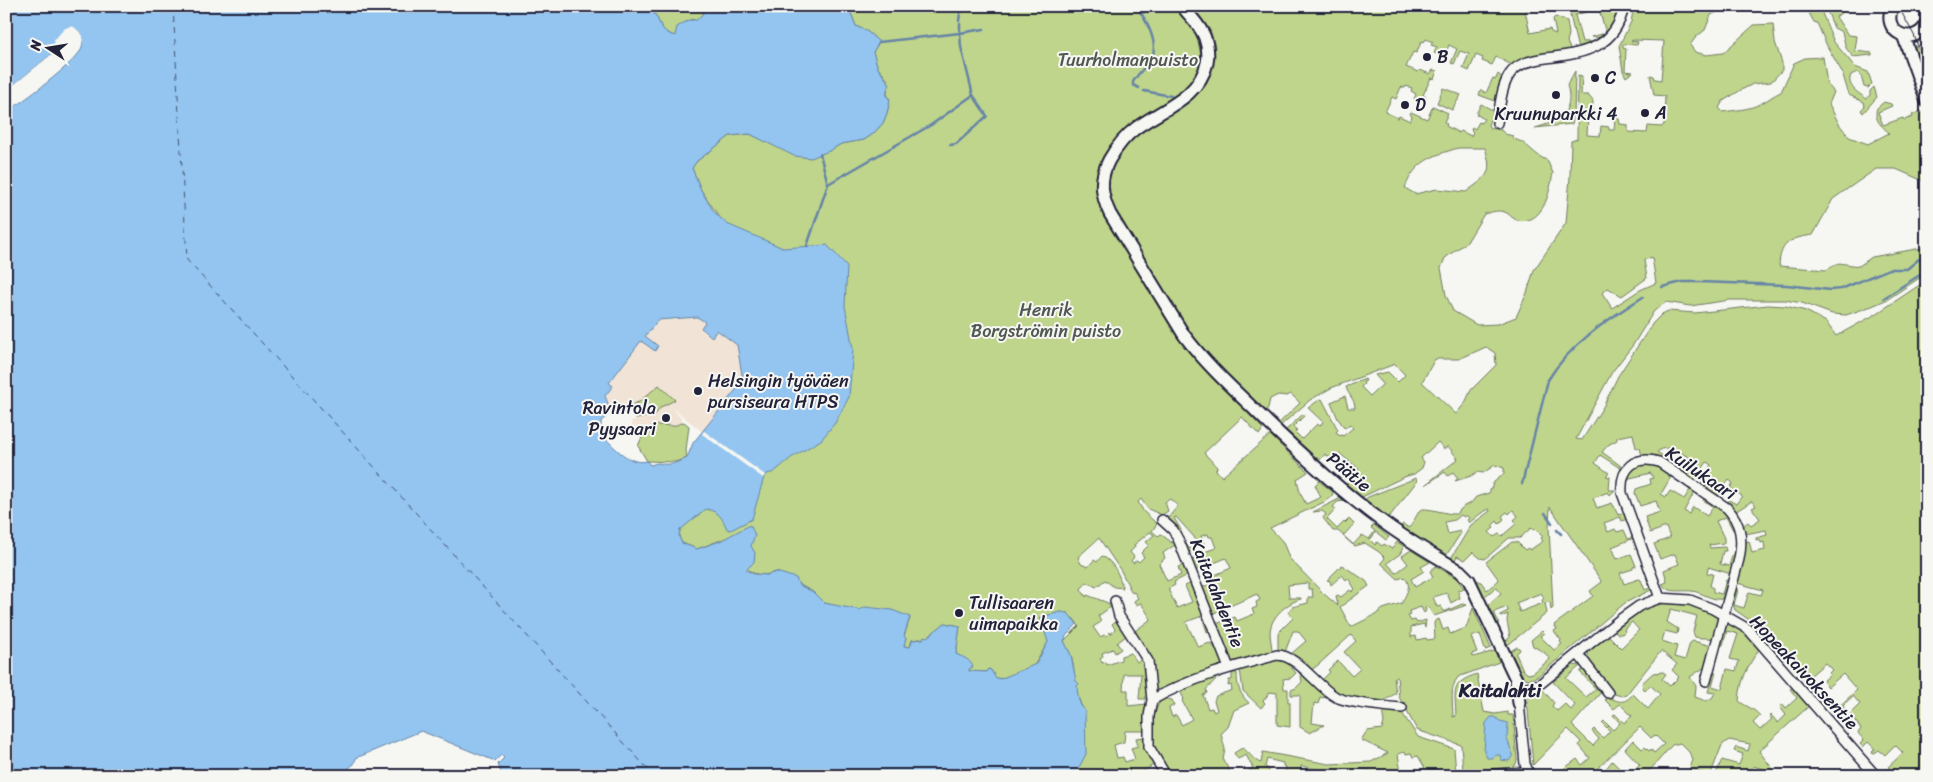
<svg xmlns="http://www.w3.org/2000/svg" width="1933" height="782" font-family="Sriracha,sans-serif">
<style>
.built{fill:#f1e4d6}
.green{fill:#bfd58b;stroke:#707c63;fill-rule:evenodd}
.water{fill:#93c5f0;stroke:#6684a8;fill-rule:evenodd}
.pier{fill:#f6f6f2}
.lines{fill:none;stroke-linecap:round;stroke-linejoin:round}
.stream{stroke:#6684a8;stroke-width:2.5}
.ferry{stroke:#445371;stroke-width:1;stroke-dasharray:6 5;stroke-linecap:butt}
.minor-casing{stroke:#22223b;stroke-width:12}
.tertiary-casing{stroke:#22223b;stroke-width:15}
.minor{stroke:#f6f6f2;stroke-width:9}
.tertiary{stroke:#f6f6f2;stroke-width:11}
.tram{stroke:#22223b;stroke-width:1}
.poi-dot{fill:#22223b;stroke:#f6f6f2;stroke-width:2}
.labels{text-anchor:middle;stroke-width:4;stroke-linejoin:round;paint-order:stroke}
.poi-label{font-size:18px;fill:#22223b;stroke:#f6f6f2;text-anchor:start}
.park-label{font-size:18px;fill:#515853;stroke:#f6f6f2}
.street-label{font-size:18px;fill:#22223b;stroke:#f6f6f2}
.neighbourhood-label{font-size:19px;font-weight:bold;fill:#22223b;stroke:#f6f6f2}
</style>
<rect width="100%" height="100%" fill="#f6f6f2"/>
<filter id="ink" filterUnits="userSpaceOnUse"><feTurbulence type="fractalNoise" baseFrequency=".02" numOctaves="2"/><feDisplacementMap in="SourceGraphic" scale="10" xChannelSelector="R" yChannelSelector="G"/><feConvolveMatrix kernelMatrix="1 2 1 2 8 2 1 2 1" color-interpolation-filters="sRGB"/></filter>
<g filter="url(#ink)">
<path class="built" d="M697 317 705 322 701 329 711 337 717 330 737 345 743 381 703 432 674 409 684 422 673 426 660 425 633 431 631 421 654 415 661 407 675 400 639 402 609 412V408L605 396 613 387 609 383 641 341 655 350 658 347 645 336 658 320Z"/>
<path class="green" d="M649 6H703V13L697 21 691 19 675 36C665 33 662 29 658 20 656 15 652 11 649 6Z
M848 6H1176L1196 31 1201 56 1199 67 1193 79 1178 94 1141 117 1118 137 1125 142 1137 131 1195 94 1204 85 1211 70 1215 47 1210 30 1190 6H1544L1525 11 1530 33 1550 29 1551 32 1556 34 1553 19 1555 17 1567 21 1569 34 1567 42 1571 51 1527 57 1512 65 1496 57 1492 65 1482 61 1483 58 1476 55 1469 71 1463 68 1469 54 1460 51 1454 64 1451 63 1457 49 1449 45 1444 57 1434 53 1437 47 1431 45 1433 42 1426 39 1424 42 1422 41 1416 53 1413 52 1406 67 1418 72 1420 70 1430 74 1433 70 1437 71 1434 79 1431 78 1423 95 1426 97 1423 103 1414 99 1416 94 1411 91 1412 88 1406 86 1405 88 1401 87 1396 99 1392 97 1385 112 1398 118 1399 116 1410 121 1412 116 1410 114 1411 112 1427 119 1433 106 1448 113 1444 122 1447 124 1446 126 1459 133 1461 131 1471 136 1473 132 1471 130 1472 127 1475 129 1479 122 1481 123 1484 119 1476 114 1481 104 1494 111 1488 125 1490 128 1501 130 1505 134 1513 136V139C1527 141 1534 156 1547 160L1553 173C1550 190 1544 226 1517 220 1513 219 1510 215 1507 213 1499 209 1492 212 1484 214L1467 242 1445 258 1441 268 1446 295 1453 311 1477 325 1498 324 1516 317 1527 293 1534 270 1566 223 1570 177 1571 141 1577 139 1578 76 1582 77 1581 95H1588L1593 101 1592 115H1588L1587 135 1600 136 1601 126 1609 127V130H1614L1615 118 1619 119 1620 124 1628 125V132L1647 133 1648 126 1661 127 1664 125 1665 96 1654 95 1650 75 1654 76 1655 79 1661 80 1664 41 1633 40 1631 41 1638 42 1637 45 1623 44V48L1626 49 1625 71 1633 72 1626 77 1623 71 1619 46 1631 22 1634 6H1729L1711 15 1705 30 1696 37 1690 45 1695 52 1706 55 1723 53 1754 25 1773 24 1775 42 1782 63V70L1771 82 1753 84 1741 90 1723 101 1719 108 1723 112C1735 110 1748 110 1760 104 1767 101 1773 95 1781 92L1794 63 1805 58 1823 57 1827 84 1834 92 1829 104 1839 124 1849 137 1868 144 1889 133C1882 126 1873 120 1877 108L1884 102 1891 104 1892 106 1878 112 1883 125 1903 118 1904 120 1913 117 1912 115 1921 111 1927 126V184L1921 180 1896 169H1876L1833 199 1813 235C1791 238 1780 242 1779 266L1826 270 1839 263 1859 266 1872 257 1927 247V273L1888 299 1872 306 1846 315 1832 314 1802 303 1785 300H1730L1690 306 1666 302 1654 311 1633 345 1612 372 1576 439 1582 440 1603 407 1618 376 1653 323 1662 314 1668 311 1695 313 1768 305 1785 306 1806 311 1826 322 1836 336 1876 314 1927 280V776H1892L1894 773 1888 767 1903 753 1895 745 1885 755 1879 750 1873 754 1872 752 1875 749 1868 742 1863 747 1860 744 1864 740 1858 733 1861 729 1850 714 1860 704 1853 696 1843 705 1846 716 1843 724 1833 712 1857 690 1843 674 1828 687 1823 681 1830 675 1829 673 1832 670 1825 663 1809 677 1807 675 1803 678 1771 640 1751 621 1735 610 1732 602 1735 589 1738 590 1734 605 1744 608 1749 592 1761 595 1763 590 1737 583 1745 550V542L1749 541 1752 553 1765 550 1764 542 1761 543 1760 539 1756 540V538L1767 535 1766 530 1745 534 1743 526 1748 522 1751 525 1760 519 1752 508 1756 506 1752 501 1735 512 1727 503 1729 500 1736 504 1742 496 1730 488 1733 483 1729 480 1717 496 1701 485 1703 482 1713 489 1718 481 1706 473 1711 465 1707 462 1694 481 1642 456 1640 448H1636L1633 434 1617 437V440L1608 445 1602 452 1621 466 1620 468 1600 455 1595 463 1609 473 1606 476 1610 477 1609 490H1615L1610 495 1608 492 1593 498 1597 508 1612 503 1618 515 1624 513 1627 519 1622 521 1620 517 1604 523 1608 532 1615 529 1617 532 1624 530 1628 539 1632 537 1631 531 1634 538 1612 547 1617 559 1631 554 1636 566 1633 567V569L1620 573 1624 584 1639 579 1641 580 1645 590 1650 588 1646 577 1648 575 1653 589 1625 603 1538 676 1531 679 1524 678 1509 652 1517 647 1519 648 1520 650 1516 654 1523 670 1528 674 1533 673 1550 659 1545 653 1533 646 1531 640 1542 631 1544 633 1540 636 1554 650 1562 644 1560 642 1561 640 1554 631 1557 629 1554 625 1593 596 1590 591 1602 582 1550 507 1549 527 1553 608 1551 610 1550 602 1545 603 1547 613 1509 644H1506L1505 642 1510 637 1507 621 1508 614 1501 617 1500 615 1508 611 1507 607 1494 612 1499 623 1497 624 1488 605 1501 593 1496 587 1484 597 1475 579 1481 582 1487 590 1499 580 1486 562 1512 542H1517L1525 550 1528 548 1530 550 1543 541 1541 538 1543 536 1536 529 1534 530 1531 528 1520 538H1509L1485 559 1480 558 1473 552 1465 560 1457 556 1454 562 1450 560 1471 525 1490 511 1489 509 1480 514 1469 523 1467 520 1469 518 1466 515 1464 517 1461 515 1455 520 1445 522 1448 534 1460 531 1461 533 1445 557 1399 528 1403 524 1409 528C1413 523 1417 514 1420 510 1425 506 1448 515 1456 514L1464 506 1471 503 1476 497 1489 493 1494 482 1504 474V468L1495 465 1483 473 1477 472 1471 476 1455 481 1458 478 1453 472 1448 476 1445 472 1425 485 1458 459 1448 446 1444 449 1438 442 1421 458 1424 462 1422 468 1414 474 1404 477 1360 498 1345 486 1359 469 1339 453 1333 460 1325 454 1318 462 1285 431 1303 414 1304 416 1293 427 1297 430 1295 432 1302 439 1317 424 1320 426 1323 422 1308 408 1319 400 1322 399 1338 430 1336 432 1340 436 1342 435 1343 436 1353 428 1350 424 1345 428 1338 419 1331 402 1345 396 1348 408H1355C1355 399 1348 395 1346 387L1365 379 1366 381 1363 382 1364 384 1361 387 1370 396 1383 384 1375 375 1388 372 1398 382 1405 375 1395 364 1331 388 1310 400 1280 426 1278 424 1300 403 1291 394 1287 396 1278 395 1270 399 1268 408 1265 412 1249 398 1241 406 1263 429 1259 435 1242 417 1204 453 1217 467 1216 470 1222 477 1270 435 1308 472 1297 479 1300 493 1306 504 1321 497 1315 485 1319 481 1333 492 1332 496 1324 502 1270 528 1283 542 1289 558 1324 594 1338 606 1336 596 1338 595 1341 597 1350 590 1352 592 1355 589 1348 578 1346 580 1342 575 1331 585 1330 581 1327 580 1342 565 1366 581 1369 586 1340 607 1351 627 1375 615 1383 609 1402 603C1406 593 1413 586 1404 577L1398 579 1381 563 1385 558 1379 552 1365 543 1355 546 1338 531H1333L1323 518 1326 514 1322 511 1313 512 1339 499 1344 501 1337 502 1333 507 1336 509 1327 519 1337 529 1344 522 1345 523 1349 519 1354 524 1343 536 1353 545 1362 535 1369 539 1375 531 1371 528 1374 525 1389 537 1386 540 1376 532 1370 540 1375 545 1377 542 1382 546 1384 544 1392 549 1397 542 1404 546 1400 554 1387 563 1396 573 1408 564 1402 556 1411 550 1430 562 1421 567 1424 571 1411 579 1415 587 1433 577 1430 571 1436 566 1456 578 1464 588 1458 591 1460 598 1451 603 1447 593 1433 597 1437 607 1441 606 1444 612 1462 604 1467 605 1434 616 1428 607 1425 608 1426 611 1424 613 1421 607 1409 611 1410 615 1408 616 1411 621 1415 620 1417 623 1426 620 1425 628 1424 624 1411 627V637L1416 636 1417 640 1426 638 1427 640 1435 639 1434 623 1435 621 1439 619 1443 630 1448 628 1450 634 1466 628 1473 608 1491 648 1485 650 1480 634 1471 637 1477 652 1472 654 1473 657 1495 651 1499 662 1458 677C1449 688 1453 703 1453 717L1456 716C1455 691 1450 683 1477 674L1484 712 1495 714 1508 712V715H1513L1517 760 1516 764 1510 769 1463 770 1461 745 1417 730 1399 697 1397 677 1394 678 1396 693 1381 703 1340 696 1321 681 1330 672 1328 670 1338 661 1352 676 1360 669 1344 652 1356 641 1351 635 1318 665 1310 671 1291 654 1306 641 1298 631H1293L1285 652 1278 650V633L1293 618 1288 612 1292 607 1308 603V597H1313L1312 589H1308V583L1288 585 1289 598H1301V599C1287 603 1271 616 1270 632 1270 639 1272 645 1272 652L1234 663 1230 661 1216 624 1235 617 1237 621 1254 614 1252 609 1257 607 1256 602 1260 600 1257 594C1242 601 1227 607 1212 614L1201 588 1208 585V578L1231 568 1226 558 1195 571 1191 561 1196 558 1193 551 1187 552 1184 545 1186 544 1190 549 1194 547 1198 554 1216 548 1212 537H1209L1208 534 1201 536 1204 544 1196 542 1194 537 1176 517 1174 518 1181 530 1180 537 1167 519 1178 506 1170 499 1165 502 1168 511 1162 515 1148 509 1141 499 1138 502 1144 512 1157 524 1152 531 1158 536 1161 534 1172 543 1174 542 1175 545 1163 553 1165 558 1159 564 1167 581 1181 575 1178 567 1183 565 1188 575 1174 582 1175 585 1168 589 1177 608 1192 602 1185 586 1192 583 1212 630 1207 632 1202 616 1186 622 1198 647 1210 643 1221 654 1223 665 1221 668 1157 690 1154 686 1151 660 1135 631 1151 619 1141 603 1136 605 1134 601 1138 598 1134 592 1132 593 1121 571 1099 538 1078 557 1081 564 1088 567 1094 560 1097 562 1102 556C1114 562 1119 575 1123 588L1114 587 1105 580 1096 587 1087 582 1081 589 1086 597 1087 595 1108 603 1111 607 1098 616 1101 622 1093 627 1100 637 1104 635 1106 636 1110 632 1111 634 1115 629 1112 624 1118 619 1132 644 1126 636 1117 643 1121 649 1115 653 1113 649 1102 653 1103 656 1100 658 1102 663 1106 662 1107 665 1121 660V656L1131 653 1137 662 1142 659 1145 662 1148 699H1139L1141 674H1124L1123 690H1128V706L1147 704 1145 731H1125L1124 742 1114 745 1117 758 1123 757 1125 762 1135 759 1131 748 1138 746 1136 738 1145 737 1155 764 1135 776H1074L1085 711C1074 699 1076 671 1071 656 1069 650 1066 646 1064 641L1079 626 1074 619 1061 612 1051 615H1045L1043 627 1049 638 1048 642 1032 669 999 679 996 678 991 670 988 669 986 672 969 671 960 656 956 654 960 626 945 623 927 638 912 640 910 647 904 646V636L910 618 850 609 824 603 813 592 776 572C746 583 740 559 729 537L697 549 682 543 679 537 680 530 699 512 769 473 733 237 701 190 692 168 697 161 730 136 750 134 772 144 829 151 841 144 864 140 873 134 883 123 887 113 890 100 887 94 888 80 878 68 873 52 879 42 868 32 856 26ZM1458 148H1485C1494 175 1486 177 1466 192L1437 189 1415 194 1405 188C1415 161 1432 156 1458 148ZM1652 257 1656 283 1640 290 1612 308 1602 293 1608 288 1622 296 1647 278 1644 260ZM1486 347 1495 353 1496 365 1471 390 1465 403 1456 414 1422 382 1435 359H1459ZM1668 448 1678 451 1700 464 1694 472 1686 471 1657 452 1661 449ZM1513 510 1518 516 1514 520 1517 523 1502 536 1499 534 1494 537 1489 532 1494 528 1492 526 1497 521 1499 524 1504 519 1502 516 1507 512 1509 514ZM1150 532 1154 535 1146 542 1149 545 1141 553 1144 557 1139 562 1137 560 1133 563 1131 561 1134 557 1130 552 1135 547 1134 545ZM1541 593 1544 598 1542 600 1543 603 1520 612 1516 603Z
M1595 6H1621L1616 23 1604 38 1591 37 1606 33 1599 9H1595Z
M1805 6H1819L1834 42 1855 67 1868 72 1872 84 1868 88 1864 87 1861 76 1857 72 1851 75C1846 86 1858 93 1867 99L1870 95V91L1874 87 1877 97 1863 113 1861 110 1865 106 1864 102 1849 95 1842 72 1827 46 1817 23 1814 22Z
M1825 6H1839L1843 11 1836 17 1848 35 1857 36 1855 51 1872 53V55L1853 57 1846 48 1842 32 1834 28Z
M1580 9 1586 12 1575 15 1582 42 1600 41 1582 49 1577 45 1570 15 1574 10Z
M1927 43V89L1912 48Z
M1575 71 1574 118 1572 124 1535 128C1558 122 1575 112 1567 85Z
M1498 74 1503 78 1498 102 1479 95 1481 90 1486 93 1493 78 1496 79Z
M1443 88 1461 95 1452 110 1437 103Z
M659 385 675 400 661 407 655 415 636 419 635 416 625 407 639 402Z
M684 422 689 426 686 450 687 458 675 462 647 461 638 446 642 437V429L660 425 673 426Z
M1654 463 1672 475 1661 494 1666 497 1670 491 1684 499 1690 490 1679 482 1680 480 1695 491 1684 511 1689 514 1693 507 1707 516 1713 507 1703 500 1705 497C1719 506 1729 513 1735 529L1733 530 1726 517 1716 521 1724 538V543L1709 545 1710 548 1725 547 1726 551H1723L1720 564 1729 566 1733 553 1738 548 1731 574 1708 567 1707 573 1713 574 1710 586 1713 588V592L1722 594 1726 580H1728L1722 599C1712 601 1702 592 1692 591 1682 590 1668 594 1662 584L1667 582 1664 570 1679 564 1675 554 1660 559 1654 544 1670 538 1666 527 1650 533 1645 517 1660 512 1656 501 1640 506 1635 493 1636 489 1651 484 1650 479 1653 478 1651 473 1626 479C1632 466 1640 464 1654 463Z
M1416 478 1417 481 1390 516 1386 519 1363 501 1368 497Z
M1667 603C1683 603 1708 604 1718 620L1714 639C1707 637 1702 639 1695 637L1693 632 1697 616 1671 609 1667 622 1678 629 1677 634 1665 631 1662 641 1677 646 1674 657 1685 660 1690 643 1693 641 1712 646 1705 667 1690 677 1696 686 1695 697 1706 701 1712 698 1715 693 1708 692 1714 672H1716L1712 686 1722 689 1727 669 1736 671 1739 661 1730 659 1738 634 1727 631 1723 645H1721L1717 655 1725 627 1730 624 1742 630 1759 649C1748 666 1740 680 1739 701 1746 707 1754 708 1760 716L1753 723 1760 730 1772 719 1769 716 1771 715 1778 723 1786 715 1780 707 1783 704 1786 708 1797 698 1790 689 1793 687 1809 706 1759 751 1775 772V776H1769L1770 771 1753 766 1750 776 1715 775 1722 760 1739 765 1743 754 1734 751 1736 747 1748 751 1750 744 1729 740 1722 745 1710 776H1705L1706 774 1695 770 1693 776H1687L1693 760 1689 752 1680 743 1672 745 1645 776H1610L1605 770 1612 761 1623 772 1625 770 1629 774 1640 765 1625 749 1633 740 1642 749 1645 747 1649 751 1651 749 1654 753 1664 744 1655 735 1651 738 1640 727 1590 776 1557 774 1577 759 1582 765 1590 758 1579 745 1581 742 1568 729 1533 765 1527 700 1534 692 1542 689 1554 703 1552 706 1557 711 1565 704 1571 710 1575 705 1553 682 1573 665 1580 666 1566 678 1586 697 1596 689 1580 672 1585 668 1603 690 1572 725 1593 746 1599 739 1592 731 1594 729 1603 738 1610 731 1602 723 1604 721 1613 730 1620 723 1613 715 1615 714 1624 723 1632 716 1620 704 1614 709 1605 700 1608 696C1618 703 1625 704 1633 694L1648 709 1660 694 1650 685 1645 691 1643 687 1642 683 1653 673 1663 672 1666 674 1662 679 1670 686 1679 677 1672 670 1677 664 1661 651 1626 695 1622 696 1614 694 1587 660 1589 650 1608 635 1621 648 1639 630 1632 622 1624 629 1625 631 1622 634H1618L1614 630 1644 608Z
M1275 658 1285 659 1296 673 1291 678 1283 679 1284 689H1288V702H1290V727L1277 725V693L1270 692 1263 701 1265 703 1261 708 1243 691 1240 669Z
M1296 667 1326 694 1324 698 1320 697 1318 704 1314 703 1312 723 1324 725 1310 733 1300 727V695H1291V690L1296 688 1302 682 1301 676Z
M1232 673H1237C1237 686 1239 693 1249 703L1234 710 1228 727 1221 734 1225 749 1223 760 1233 776H1182L1176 772 1170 773C1165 766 1158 759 1155 751 1149 737 1153 708 1163 698L1172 700 1174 705 1169 708 1172 717 1176 715 1182 725 1192 719 1182 701 1184 699 1180 691 1215 676 1216 679 1206 690 1207 693 1203 695 1208 709 1212 708 1214 712 1217 710 1214 701 1216 696 1232 690 1231 685 1228 686 1229 680H1232Z
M1382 710 1402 713 1418 737 1454 749 1456 773 1447 776H1369V770L1343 769 1342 776H1330L1331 772 1301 766 1300 776H1277V774L1282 775V772H1285L1286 767 1283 766V763L1267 759 1265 767 1269 769 1268 775 1272 776H1251L1249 770 1253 768 1246 755 1238 759 1234 753 1242 748C1250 752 1253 761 1261 763L1263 752 1329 764 1371 762 1388 753 1361 740 1367 731 1382 729 1384 723ZM1405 752 1406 754 1411 753 1413 757 1418 756 1425 768 1422 769V771L1417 773 1416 771 1411 772 1410 770 1401 773 1398 754Z"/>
<path class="water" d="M6 6H649C652 11 656 15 658 20 662 29 665 33 675 36L677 27 689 20H697L703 13V6H848L856 26 868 32 879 42 873 52 878 68 890 85C886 90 885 95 890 100L887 113 883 123 873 134 864 140 841 144 829 151 811 158 794 156 750 134 730 136 697 161 692 168 701 190 714 212 727 224 783 248 827 245 847 266 845 306 853 349 849 397 835 423 821 440 791 458 773 473H769L764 477 752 519 731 530 727 529C722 517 719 512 706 509L680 530 679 537 682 543 697 549 720 541 750 525 755 535 751 546 755 553 754 562 746 570 754 574 767 575 776 572 796 578 799 585 813 592 824 603 860 610 865 607 892 610 910 617 904 636 906 638 904 646 910 647 912 640 923 639 924 636 927 637 945 623 960 626 956 654C964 658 969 658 973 667L969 669V671L986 672 988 669 991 670 995 677 1000 679 1036 664 1048 642 1040 617 1061 612 1068 613 1077 624 1066 636 1064 641 1071 655 1076 681 1079 684 1077 686C1078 695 1078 704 1085 711L1086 754 1075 775 502 776 498 764 504 758 501 755 495 761 421 731 356 758 354 764 344 772 343 776H6V112C23 102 72 65 81 50 84 44 81 37 79 31L70 26 55 40 58 49 6 91ZM697 317 705 322 701 328 712 337 717 330 737 345 743 381 693 443 687 458C676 463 670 466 658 463L650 465 647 461C631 465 618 451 607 440L604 441 601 437 603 435 601 426V421C612 414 609 405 605 396L613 386 609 383 641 341 655 351 658 346 645 336 658 320Z
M1491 717H1495L1500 721 1508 723 1507 739 1513 755 1509 761 1501 760 1500 755H1497L1492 758H1487L1484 751 1486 723Z"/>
<path class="pier" d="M70 26 74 27 79 31 83 38 81 49 71 61 35 91 6 112V109L34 90 69 59 79 48 80 39 77 33 73 29 65 32 57 41 60 51 6 93V91L57 50 55 45 54 40 64 29Z
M704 431 765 475 763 478 702 434Z"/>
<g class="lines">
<path class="stream" d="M1136 6C1145 18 1159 42 1152 57 1147 66 1138 73 1133 82V85L1139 88
M1141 13 1153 9
M959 21 961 6
M879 42 960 33V24
M1173 56 1177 58H1197
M1152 58H1164
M1144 91 1171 96
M950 145 956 144 987 116 973 95 961 47 960 33 984 29
M820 154 828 184
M807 246 828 184 931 125 973 95
M1662 287 1682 282H1699L1787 285 1830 290 1841 289 1889 269H1907L1919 259 1927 257
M1884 298 1926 271
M1522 484 1548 380C1569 345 1608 319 1643 297
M1545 513 1552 523
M1557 530 1561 534"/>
<path class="ferry" d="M173 6 187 260 654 776"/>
<defs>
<path id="minor" d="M1497 123C1500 107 1501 87 1510 74 1517 64 1529 61 1540 59 1579 53 1615 52 1624 6
M1162 520 1173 530 1179 541 1229 668
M1660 598 1622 493C1620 468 1634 455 1659 462L1727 508C1741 523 1743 539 1739 559L1706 681
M1115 601 1119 616 1148 661 1152 700
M1578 654 1608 693
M1518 689 1540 684 1618 621 1639 606 1660 598 1690 600 1713 609 1748 629 1876 776
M1519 703 1525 764 1530 776
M1166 776 1149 747V716L1152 700C1190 678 1235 666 1277 655 1298 655 1317 687 1336 697 1348 703 1388 707 1402 708
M1467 776 1527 772"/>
<path id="tertiary" d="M1182 6C1188 14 1196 21 1201 30 1207 39 1209 52 1207 63 1199 98 1162 109 1136 128 1125 136 1116 148 1109 160 1099 179 1101 195 1110 214L1184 335C1205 363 1231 387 1257 412 1297 451 1338 489 1383 522 1407 540 1434 555 1460 571L1469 580 1516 679 1519 703
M1893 6C1879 32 1915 49 1927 23
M1924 6 1927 11
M1903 35 1927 102"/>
</defs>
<use href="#minor" class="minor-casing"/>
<use href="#tertiary" class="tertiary-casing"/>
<use href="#minor" class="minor"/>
<use href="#tertiary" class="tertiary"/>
<path class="tram" d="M1898 6 1914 35 1927 71"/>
</g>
</g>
<g class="poi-dot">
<circle cx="1427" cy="57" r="5"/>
<circle cx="1595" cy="78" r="5"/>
<circle cx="1556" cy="95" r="5"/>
<circle cx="1405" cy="105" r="5"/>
<circle cx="1645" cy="113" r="5"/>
<circle cx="698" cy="391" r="5"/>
<circle cx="666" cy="418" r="5"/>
<circle cx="959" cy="613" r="5"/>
</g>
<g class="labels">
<g class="poi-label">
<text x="1437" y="63">B</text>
<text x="1605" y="84">C</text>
<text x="1415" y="111">D</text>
<text x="1655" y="119">A</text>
<text x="1556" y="120" text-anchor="middle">Kruunuparkki 4</text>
<text x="708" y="387">Helsingin työväen<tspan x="708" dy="21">pursiseura HTPS</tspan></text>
<text x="656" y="414" text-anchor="end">Ravintola<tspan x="656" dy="21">Pyysaari</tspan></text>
<text x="969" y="609">Tullisaaren<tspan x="969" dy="21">uimapaikka</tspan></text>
</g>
<g class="park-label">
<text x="1128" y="66">Tuurholmanpuisto</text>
<text x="1046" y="316">Henrik<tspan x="1046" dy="21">Borgströmin puisto</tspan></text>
</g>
<g class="street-label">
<text transform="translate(1349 472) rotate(40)" y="6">Päätie</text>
<text transform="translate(1701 473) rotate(34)" y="6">Kuilukaari</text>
<text transform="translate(1217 593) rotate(68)" y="6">Kaitalahdentie</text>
<text transform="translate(1804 672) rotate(47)" y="6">Hopeakaivoksentie</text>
</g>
<g class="neighbourhood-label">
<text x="1500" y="697">Kaitalahti</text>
</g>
</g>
<rect width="1933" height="782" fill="none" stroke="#f6f6f2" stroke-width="25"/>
<rect x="12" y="12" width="1908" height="757" fill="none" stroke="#22223b" stroke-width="2" filter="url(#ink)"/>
<g transform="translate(48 48) rotate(282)" stroke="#f6f6f2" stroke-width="4" paint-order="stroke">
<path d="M0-4L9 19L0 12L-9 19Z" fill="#22223b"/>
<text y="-8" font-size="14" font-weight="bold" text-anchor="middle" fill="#22223b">N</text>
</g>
</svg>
